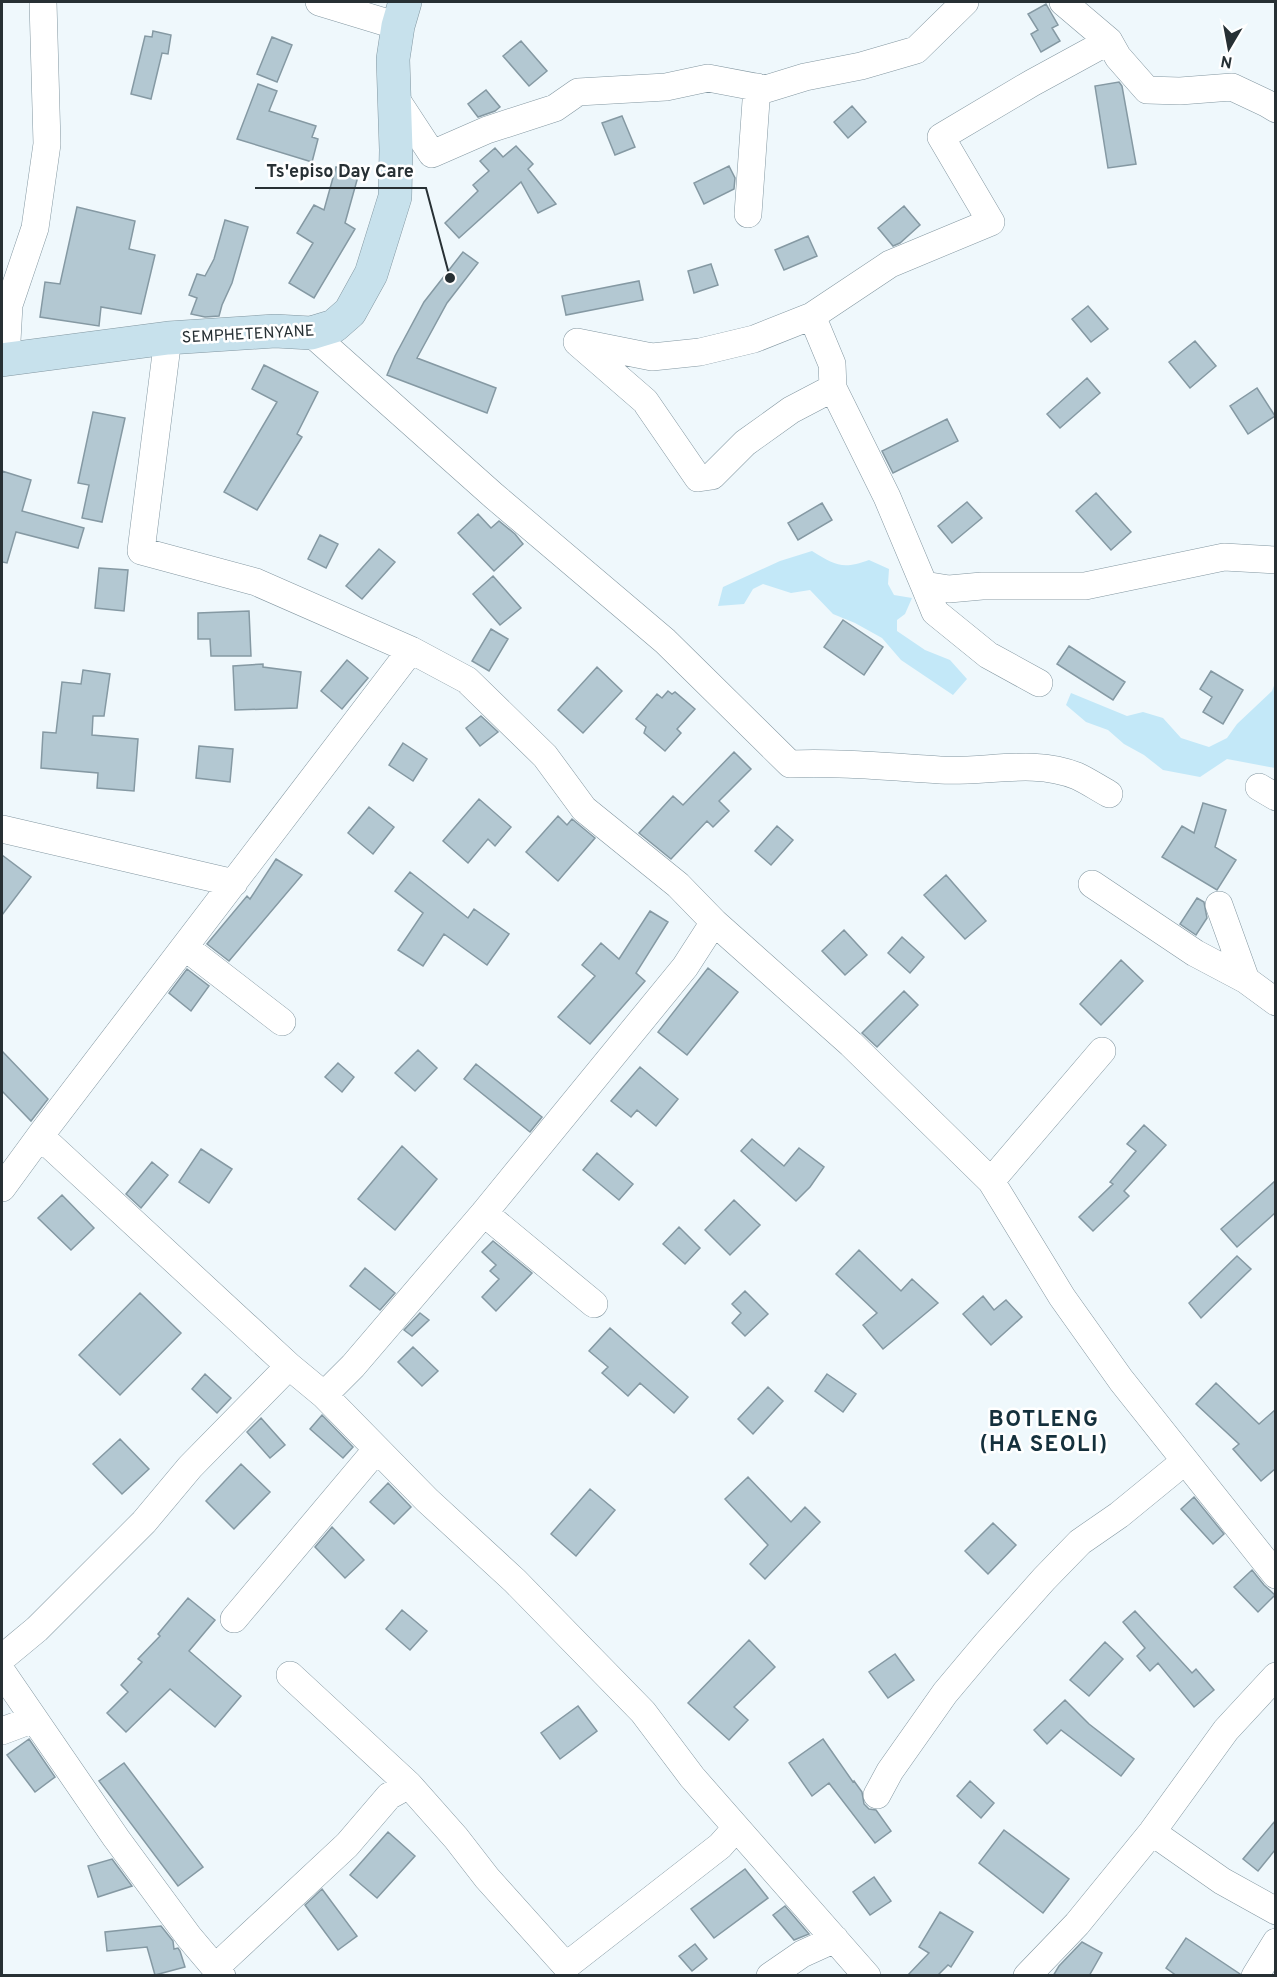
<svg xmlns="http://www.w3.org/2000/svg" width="1277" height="1977" font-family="Overpass,sans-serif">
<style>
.green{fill:#c3e8f8}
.building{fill:#b3c8d2;stroke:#8599a3;stroke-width:1.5}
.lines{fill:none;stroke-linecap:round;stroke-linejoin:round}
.street-casing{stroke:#8397a1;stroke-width:28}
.secondary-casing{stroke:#8397a1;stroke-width:34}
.street{stroke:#fff;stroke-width:27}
.secondary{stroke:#c7e1ec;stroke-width:33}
.labels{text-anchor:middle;stroke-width:5;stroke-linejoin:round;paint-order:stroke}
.street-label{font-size:16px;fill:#273034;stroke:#fff}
.district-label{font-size:22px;font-weight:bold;letter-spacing:1.5px;fill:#14303c;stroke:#fff}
.leader{fill:none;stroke:#273034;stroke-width:2}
.callout-dot{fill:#273034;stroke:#fff;stroke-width:2}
.callout-label{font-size:18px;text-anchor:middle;font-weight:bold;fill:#273034;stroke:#fff;stroke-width:5;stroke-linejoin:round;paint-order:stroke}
</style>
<rect width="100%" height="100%" fill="#eff8fc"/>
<path class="green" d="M812 551C835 565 842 570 869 560L889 569 888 584 894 595 912 598 905 614 897 620V631L925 650 950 660 967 679 953 695 901 660 882 638 855 623 833 614 810 590 791 593 763 584 753 589 744 604 718 606 723 587 780 561Z
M1275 683V768L1227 759 1200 777 1163 770 1144 755 1124 744 1108 730 1086 722 1066 705 1071 693 1127 716 1143 712 1163 718 1181 738 1209 747 1227 738 1237 724 1272 691Z"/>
<path class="building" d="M1046 4 1058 25 1052 28 1060 41 1041 52 1031 34 1038 30 1028 14Z
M153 31 171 35 168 54 162 53 151 99 131 94 145 36 152 37Z
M272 37 292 45 277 82 257 74Z
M521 41 547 71 529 86 503 56Z
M1119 82 1122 86 1136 164 1108 168 1095 86Z
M258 84 277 91 269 111 316 126 312 137 318 139 312 162 237 139Z
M486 90 500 107 495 111 478 117 468 104Z
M852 106 866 122 848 138 834 122Z
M622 116 635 147 615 155 602 123Z
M516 146 533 164 528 169 556 204 538 213 521 182 459 238 445 223 478 191 473 185 489 171 480 161 495 148 503 157Z
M729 166 735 178 734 189 704 204 694 183Z
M336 167 359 173 345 223 355 229 314 298 289 283 313 243 297 233 314 205 324 210Z
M904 206 920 225 900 243 893 246 878 228Z
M77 207 135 221 129 249 155 255 141 314 101 307 99 326 40 317 45 282 60 284Z
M225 220 248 227 232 283 222 305 219 316 205 317 191 314 197 298 189 295 197 274 205 276 214 259Z
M808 236 817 256 784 270 775 250Z
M463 252 478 263 447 303 417 358 496 388 487 413 387 375 395 356 424 302Z
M711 264 718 285 694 293 688 271Z
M639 281 643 300 566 315 562 296Z
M1088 306 1108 329 1091 342 1072 319Z
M1195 341 1216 366 1190 388 1169 362Z
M264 365 318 392 297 434 302 437 257 510 224 492 277 402 252 389Z
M1087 378 1100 393 1060 428 1047 414Z
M1257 388 1275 416 1248 434 1230 406Z
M93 412 125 418 102 522 82 518 89 485 78 483Z
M947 419 958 441 893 473 882 451Z
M2 471 31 480 22 511 84 528 78 548 16 532 7 563 2 562Z
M1096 493 1131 532 1111 550 1076 511Z
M967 502 982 518 952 543 938 526Z
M822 503 832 520 798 540 788 523Z
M478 514 491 528 499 521 515 534 523 544 494 571 458 533Z
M320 535 338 544 326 568 308 559Z
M379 549 395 562 362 599 346 586Z
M99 568 128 570 124 611 95 608Z
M493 576 521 608 500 625 473 594Z
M249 611 251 656H211L210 639H198V613Z
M843 620 883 647 864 675 824 647Z
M491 629 508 639 489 671 472 661Z
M1069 646 1125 682 1113 700 1057 664Z
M347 660 368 678 342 709 321 691Z
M263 664V667L301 672 297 708 235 710 233 666Z
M597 667 622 691 583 733 558 710Z
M83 670 110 674 104 716H93L92 735 138 739 134 791 97 788 98 773 41 768 43 732 56 733 62 682 81 684Z
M1211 671 1243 690 1223 724 1203 712 1212 697 1200 689Z
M668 691 672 694 675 692 695 709 677 729 681 733 665 751 644 733 646 727 636 719 657 694 662 698Z
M481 716 498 732 480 746 466 728Z
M403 743 427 759 413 781 389 765Z
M199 746 233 749 230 782 196 778Z
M734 752 751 769 719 801 729 811 713 827 707 821 671 859 639 833 673 796 683 805Z
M479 799 511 827 495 846 488 839 468 863 443 841Z
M1203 803 1226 810 1215 847 1236 860 1217 890 1162 857 1182 826 1194 833Z
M369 807 394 827 373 854 348 833Z
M558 816 567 825 572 819 595 838 558 881 526 852Z
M777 826 793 840 771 865 755 851Z
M2 855 31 877 2 915Z
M276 859 302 875 229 961 207 944 247 896 250 899Z
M410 872 468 918 474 909 509 934 487 965 444 934 423 966 398 950 423 913 395 891Z
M946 875 986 921 965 939 924 895Z
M1197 898 1204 902 1207 918 1196 935 1180 924Z
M650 911 668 922 636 973 645 981 590 1044 558 1017 595 976 582 965 601 943 619 959Z
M844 930 867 955 845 975 822 951Z
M902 937 924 957 910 973 888 953Z
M1121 960 1143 981 1101 1025 1080 1004Z
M708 968 738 992 687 1055 658 1032Z
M187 969 209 986 191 1011 169 993Z
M904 991 918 1005 877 1047 862 1033Z
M418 1050 437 1068 415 1091 395 1073Z
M2 1051 48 1099 31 1121 2 1091Z
M338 1063 354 1077 342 1092 325 1077Z
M476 1064 542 1117 530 1132 464 1079Z
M640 1067 678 1099 656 1126 637 1110 631 1117 611 1101Z
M1144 1125 1166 1145 1124 1191 1129 1196 1093 1231 1079 1217 1113 1184 1110 1182 1136 1151 1127 1144Z
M752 1139 784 1166 799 1148 824 1167 810 1187 796 1201 741 1151Z
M402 1146 437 1179 395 1230 358 1199Z
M201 1149 232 1169 209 1203 179 1182Z
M597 1153 633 1184 619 1200 583 1170Z
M152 1162 168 1175 141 1208 126 1194Z
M1275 1181V1213L1237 1247 1221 1229Z
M62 1195 94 1228 71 1250 38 1218Z
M734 1200 760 1225 730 1255 705 1230Z
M679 1227 700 1248 685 1264 663 1244Z
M493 1241 532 1273 496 1311 482 1297 499 1279 490 1271 496 1265 482 1252Z
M859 1250 901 1291 912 1279 938 1303 883 1349 863 1325 877 1313 836 1274Z
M1237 1256 1251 1269 1201 1318 1189 1303Z
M365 1268 395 1293 380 1310 350 1286Z
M745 1291 768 1314 745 1336 732 1323 741 1313 732 1304Z
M140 1293 181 1333 120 1395 79 1355Z
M983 1296 994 1310 1006 1300 1022 1317 991 1345 963 1314Z
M420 1313 429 1320 412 1336 404 1330Z
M610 1328 688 1397 674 1413 640 1383 628 1396 602 1373 608 1367 589 1351Z
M413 1347 438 1371 422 1386 398 1362Z
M205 1374 231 1398 217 1413 192 1389Z
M827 1374 856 1394 843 1412 815 1391Z
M1216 1383 1259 1424 1275 1410V1469L1261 1481 1233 1449 1239 1444 1196 1404Z
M768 1387 783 1401 753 1434 738 1419Z
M322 1415 353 1447 343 1458 310 1429Z
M261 1418 285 1445 270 1458 247 1432Z
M120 1439 149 1469 122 1494 93 1464Z
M241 1464 270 1492 234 1529 206 1501Z
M748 1477 791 1522 805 1507 820 1522 765 1579 750 1564 768 1545 725 1499Z
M388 1483 411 1507 394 1524 370 1502Z
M590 1489 615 1510 576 1556 551 1534Z
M1194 1497 1224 1534 1213 1544 1181 1509Z
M993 1523 1016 1545 988 1574 965 1551Z
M332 1527 364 1560 345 1578 315 1547Z
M1252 1570 1264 1585 1275 1595 1258 1612 1234 1587Z
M188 1598 215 1620 189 1651 241 1696 215 1727 170 1689 126 1732 107 1713 128 1692 121 1685 142 1662 138 1659 160 1636 158 1634Z
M402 1610 427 1631 410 1650 386 1629Z
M1135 1611 1192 1673 1196 1669 1214 1690 1194 1707 1158 1663 1150 1671 1137 1656 1145 1648 1123 1622Z
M749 1640 775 1667 734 1707 748 1720 729 1740 688 1703Z
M1105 1642 1123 1659 1089 1696 1070 1680Z
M895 1654 914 1680 888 1698 869 1672Z
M1065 1700 1089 1724 1134 1759 1121 1776 1061 1730 1047 1744 1034 1730Z
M578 1706 597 1731 560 1759 541 1733Z
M29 1739 55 1777 35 1792 7 1755Z
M823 1739 853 1782 854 1781 862 1792 864 1804 869 1809 876 1810 891 1831 875 1843 829 1783 812 1796 789 1763Z
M124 1763 203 1867 178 1886 99 1781Z
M970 1781 994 1803 981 1818 957 1796Z
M1275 1821V1850L1258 1871 1243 1859Z
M1004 1830 1069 1879 1043 1913 979 1863Z
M388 1832 415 1856 377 1898 350 1875Z
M112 1859 132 1886 98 1897 88 1866Z
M745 1869 768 1898 714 1938 691 1909Z
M874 1877 891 1901 870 1915 853 1892Z
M322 1889 357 1936 338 1950 305 1905Z
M785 1906 809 1934 794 1940 773 1915Z
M940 1912 973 1932 951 1967 948 1965 937 1976H907L929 1953 919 1947Z
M161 1926 173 1941 174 1949 178 1948 180 1951 185 1967 155 1975 147 1947 107 1951 105 1932Z
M1186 1938 1240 1974 1239 1976H1177L1166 1968Z
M1082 1942 1102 1953 1089 1976H1053L1059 1966Z
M695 1944 707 1959 692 1971 679 1956Z"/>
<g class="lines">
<defs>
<path id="street" d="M319 2 398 26
M1063 2 1109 41 1118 57 1147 90 1180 91 1232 87 1266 103 1276 109
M394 96 432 154 487 130 555 108 578 92 666 87 708 78 766 89 805 77 861 66 916 50 965 2
M748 214 757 87
M812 316 832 364 833 388 887 497 924 585 949 589 982 586H1085L1224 557 1276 560
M311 333 494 496 665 641 790 764C840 762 890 767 940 770 985 773 1033 758 1077 776 1088 781 1098 788 1109 794
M168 338 141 551 256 582 411 650 467 680 545 756 584 809 678 885 714 922 685 967 484 1213 353 1366 324 1395 289 1366 40 1136 411 650
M577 342 652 357 700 352 754 339 812 316 890 264 991 222 941 137 1032 83 1109 41
M578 343 645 401 698 478 712 476 745 443 791 410 833 388
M6 359 9 305 35 228 47 144 43 2
M924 585 935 612 988 655 1039 683
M1259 787 1276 797
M2 829 234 883
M1092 884 1195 953 1246 980
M1219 905 1246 980 1276 1002
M714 922 851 1044 991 1181 1062 1297 1121 1380 1276 1575
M185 947 282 1022
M991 1181 1102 1051
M2 1188 40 1136
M484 1213 594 1304
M324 1395 427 1500 515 1581 643 1712 692 1777 867 1976
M234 1619 377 1449
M2 1658 37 1629 144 1522 190 1467 289 1366
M2 1672 116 1838 189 1937 222 1976
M290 1675 409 1785
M2 1731 34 1719
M877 1795 890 1771 945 1693 987 1643 1044 1579 1080 1542 1119 1515 1185 1461
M1152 1832 1222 1881 1276 1911
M216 1967 347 1845 389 1796 409 1785 456 1838 487 1878 566 1966 720 1846 736 1828
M770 1976 802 1954 835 1939
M1027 1976 1077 1924 1152 1832 1226 1730 1276 1676
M1255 1976 1276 1942"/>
<path id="secondary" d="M2 360 168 338 275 331 311 333 334 326 350 312 371 274 395 197 396 150 393 59 398 26 405 2"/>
</defs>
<use href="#street" class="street-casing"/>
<use href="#secondary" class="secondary-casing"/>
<use href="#street" class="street"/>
<use href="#secondary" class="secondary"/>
</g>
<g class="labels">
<g class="street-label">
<text transform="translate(248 333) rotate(-3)" y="6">SEMPHETENYANE</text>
</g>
<g class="district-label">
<text x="1044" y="1426">BOTLENG<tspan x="1044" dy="25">(HA SEOLI)</tspan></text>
</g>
</g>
<path class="leader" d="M450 278L426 188H255"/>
<circle class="callout-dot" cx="450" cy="278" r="6"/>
<g class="callout-label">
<text x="340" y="177">Ts'episo Day Care</text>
</g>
<rect width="1277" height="1977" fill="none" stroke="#273034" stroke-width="6"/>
<g transform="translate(1229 48) rotate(190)" stroke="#ffffff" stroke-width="4.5" paint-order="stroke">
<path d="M0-4.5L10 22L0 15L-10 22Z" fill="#273034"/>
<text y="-9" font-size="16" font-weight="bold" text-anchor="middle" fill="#273034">N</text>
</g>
</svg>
